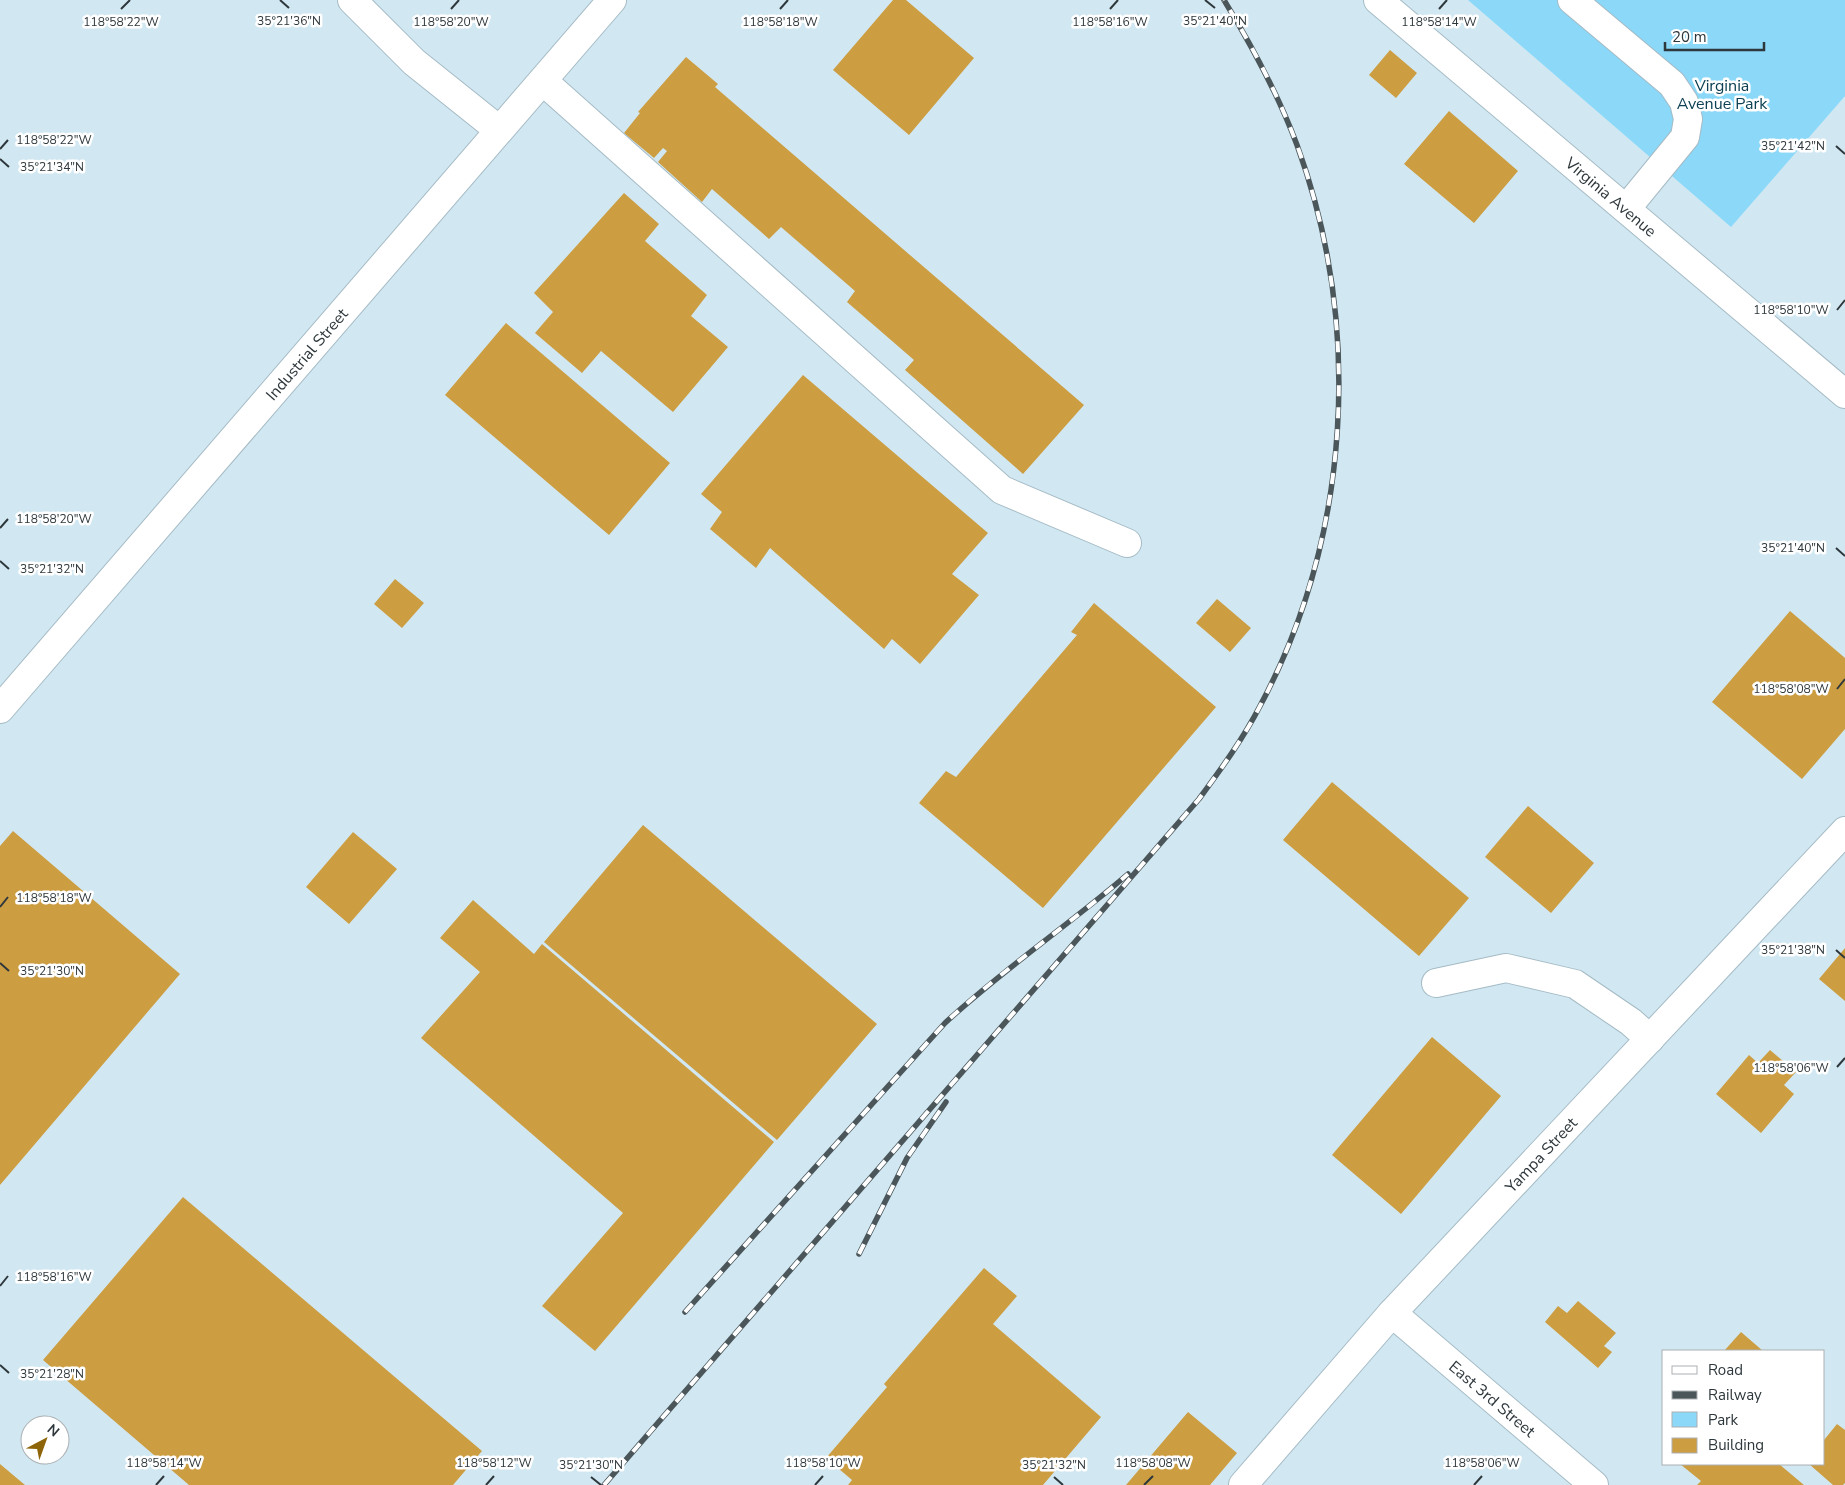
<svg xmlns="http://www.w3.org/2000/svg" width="1845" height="1485" font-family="'Nunito Sans',sans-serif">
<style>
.green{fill:#8bd8f9}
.building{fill:#cd9d42}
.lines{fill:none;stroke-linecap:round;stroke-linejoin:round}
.minor-casing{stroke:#a5bbc5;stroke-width:30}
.minor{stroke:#fff;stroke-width:28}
.rail-casing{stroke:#4b565b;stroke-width:5.5}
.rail{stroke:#fff;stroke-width:4;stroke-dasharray:11;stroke-linecap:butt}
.ticks{fill:none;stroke:#2e373b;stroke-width:2}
.labels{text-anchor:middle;stroke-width:5;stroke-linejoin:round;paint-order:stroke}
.park-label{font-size:16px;fill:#0d4053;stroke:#fff}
.street-label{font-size:16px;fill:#2e373b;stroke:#fff}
.ticks-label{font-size:12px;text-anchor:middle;fill:#2e373b;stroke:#fff;stroke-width:5;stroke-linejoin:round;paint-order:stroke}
</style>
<rect width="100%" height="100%" fill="#d1e8f2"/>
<path class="green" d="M1468 0H1845V96L1731 227Z"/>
<path class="building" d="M893 0H906L974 58 909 135 833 70Z
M1390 50 1417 73 1396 98 1369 75Z
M686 57 718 84 715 87 1084 405 1023 474 905 370 914 360 847 302 855 291 781 227 769 239 712 189 702 202 658 162 667 151 663 148 654 158 624 133 640 113 638 112Z
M1449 111 1518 171 1474 223 1404 164Z
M624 193 659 224 645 241 707 295 691 316 728 347 673 412 601 351 582 373 535 333 553 312 534 293Z
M506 323 670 463 609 535 445 395Z
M803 375 988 533 952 574 979 595 920 664 892 639 884 649 770 548 756 568 710 529 722 512 701 494Z
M395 579 424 603 402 628 374 604Z
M1217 599 1251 628 1230 652 1196 623Z
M1094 603 1216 707 1043 908 919 803 946 771 956 777 1077 635 1071 632Z
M1790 611 1845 658V729L1802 779 1712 702Z
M1332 782 1469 898 1419 956 1283 840Z
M1528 806 1594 863 1551 913 1485 857Z
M643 825 877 1024 777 1140 544 942Z
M13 831 180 974 0 1185V846Z
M353 832 397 869 349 924 306 887Z
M473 900 534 954 542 944 774 1142 595 1351 542 1306 623 1213 421 1038 480 972 440 938Z
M1845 948V1001L1819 979Z
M1432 1037 1501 1096 1401 1214 1332 1155Z
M1770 1050 1796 1072 1784 1085 1794 1094 1761 1133 1716 1094 1749 1055 1758 1063Z
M183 1197 482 1451 453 1485H189L43 1360Z
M984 1268 1017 1296 993 1324 1101 1417 1043 1485H848L852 1480 826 1458 887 1387 884 1384Z
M1578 1301 1616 1333 1604 1346 1612 1352 1598 1368 1545 1322 1558 1306 1567 1313Z
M1741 1332 1763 1351H1724Z
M1188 1412 1237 1453 1210 1485H1126Z
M1837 1424 1845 1430V1483L1843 1485H1833L1809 1464H1824V1440Z
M0 1464 25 1485H0Z
M1680 1464H1779L1804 1485H1697L1701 1481Z"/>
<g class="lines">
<defs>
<g id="minor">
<path d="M352 0 414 62 499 130"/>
<path id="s1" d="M1378 0 1845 394"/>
<path d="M1572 0 1672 84 1684 102 1688 119 1685 137 1626 209"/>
<path d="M543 81 1002 490 1127 543"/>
<path id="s2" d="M0 709 612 0"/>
<path d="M1436 983 1506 968 1575 984 1631 1022 1650 1039"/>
<path id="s3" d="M1392 1313 1594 1485"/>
<path id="s4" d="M1243 1485 1392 1313 1845 831"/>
</g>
</defs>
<use href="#minor" class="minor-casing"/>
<use href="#minor" class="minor"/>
<defs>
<path id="rail" d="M859 1254 907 1158 946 1102
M685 1312 945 1023C1003 969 1069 925 1128 874
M604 1485 1199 799C1221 769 1243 739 1260 706 1351 536 1363 326 1297 145 1278 94 1252 46 1224 0"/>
</defs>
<use href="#rail" class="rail-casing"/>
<use href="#rail" class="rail"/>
</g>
<path class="ticks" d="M280 0 289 8M1205 0 1215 8M121 9 130 0M451 9 459 0M780 9 788 0M1110 9 1118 0M1439 9 1447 0M1836 146 1845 154M0 149 8 140M0 159 9 167M1837 310 1845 300M0 528 8 519M1836 548 1845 556M0 561 9 569M1837 689 1845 679M0 907 8 897M1836 950 1845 958M0 963 9 971M1837 1067 1845 1058M0 1286 8 1276M0 1365 9 1373M591 1477 601 1485M1054 1477 1063 1485M156 1485 164 1476M486 1485 494 1476M815 1485 823 1476M1144 1485 1153 1476M1474 1485 1482 1476"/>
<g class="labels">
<g class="park-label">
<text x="1722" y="91">Virginia<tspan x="1722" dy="18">Avenue Park</tspan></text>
</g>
<g class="street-label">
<text dy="6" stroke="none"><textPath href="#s1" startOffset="305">Virginia Avenue</textPath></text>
<text dy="6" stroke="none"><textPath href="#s2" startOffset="469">Industrial Street</textPath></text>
<text dy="6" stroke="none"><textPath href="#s4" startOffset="445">Yampa Street</textPath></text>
<text dy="6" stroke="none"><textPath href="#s3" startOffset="132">East 3rd Street</textPath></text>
</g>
</g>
<g class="ticks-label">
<text x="289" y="25">35°21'36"N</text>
<text x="1215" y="25">35°21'40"N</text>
<text x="451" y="26">118°58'20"W</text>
<text x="780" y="26">118°58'18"W</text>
<text x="1110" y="26">118°58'16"W</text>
<text x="1439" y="26">118°58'14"W</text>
<text x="121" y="26">118°58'22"W</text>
<text x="54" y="144">118°58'22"W</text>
<text x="1793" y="150">35°21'42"N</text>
<text x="52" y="171">35°21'34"N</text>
<text x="1791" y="314">118°58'10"W</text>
<text x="54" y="523">118°58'20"W</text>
<text x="1793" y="552">35°21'40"N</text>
<text x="52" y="573">35°21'32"N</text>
<text x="1791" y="693">118°58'08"W</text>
<text x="54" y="902">118°58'18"W</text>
<text x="1793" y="954">35°21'38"N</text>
<text x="52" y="975">35°21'30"N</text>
<text x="1791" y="1072">118°58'06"W</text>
<text x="54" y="1281">118°58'16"W</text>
<text x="52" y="1378">35°21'28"N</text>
<text x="164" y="1467">118°58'14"W</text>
<text x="494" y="1467">118°58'12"W</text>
<text x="823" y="1467">118°58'10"W</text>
<text x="1153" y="1467">118°58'08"W</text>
<text x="1482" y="1467">118°58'06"W</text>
<text x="591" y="1469">35°21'30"N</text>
<text x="1054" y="1469">35°21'32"N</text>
</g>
<rect x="1662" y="1350" width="162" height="115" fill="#ffffff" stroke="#abafb1"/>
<rect x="1672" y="1366" width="25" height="8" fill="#ffffff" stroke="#abafb1"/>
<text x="1708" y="1375" font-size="15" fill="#2e373b">Road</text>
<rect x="1672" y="1391" width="25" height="8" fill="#4b565b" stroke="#abafb1"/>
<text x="1708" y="1400" font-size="15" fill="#2e373b">Railway</text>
<rect x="1672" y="1412" width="25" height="15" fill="#8bd8f9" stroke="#abafb1"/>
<text x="1708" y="1425" font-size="15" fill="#2e373b">Park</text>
<rect x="1672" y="1438" width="25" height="15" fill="#cd9d42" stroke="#abafb1"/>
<text x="1708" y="1450" font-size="15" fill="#2e373b">Building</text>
<g transform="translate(45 1440) rotate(41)"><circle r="24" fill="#ffffff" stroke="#abafb1"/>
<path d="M0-4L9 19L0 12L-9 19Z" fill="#8d6407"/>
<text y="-8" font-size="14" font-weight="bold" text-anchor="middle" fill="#2e373b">N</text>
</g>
<path d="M1665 42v8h99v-8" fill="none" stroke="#2e373b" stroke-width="2.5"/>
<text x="1672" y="42" font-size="15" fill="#2e373b" stroke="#ffffff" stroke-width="4" paint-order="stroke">20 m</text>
</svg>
